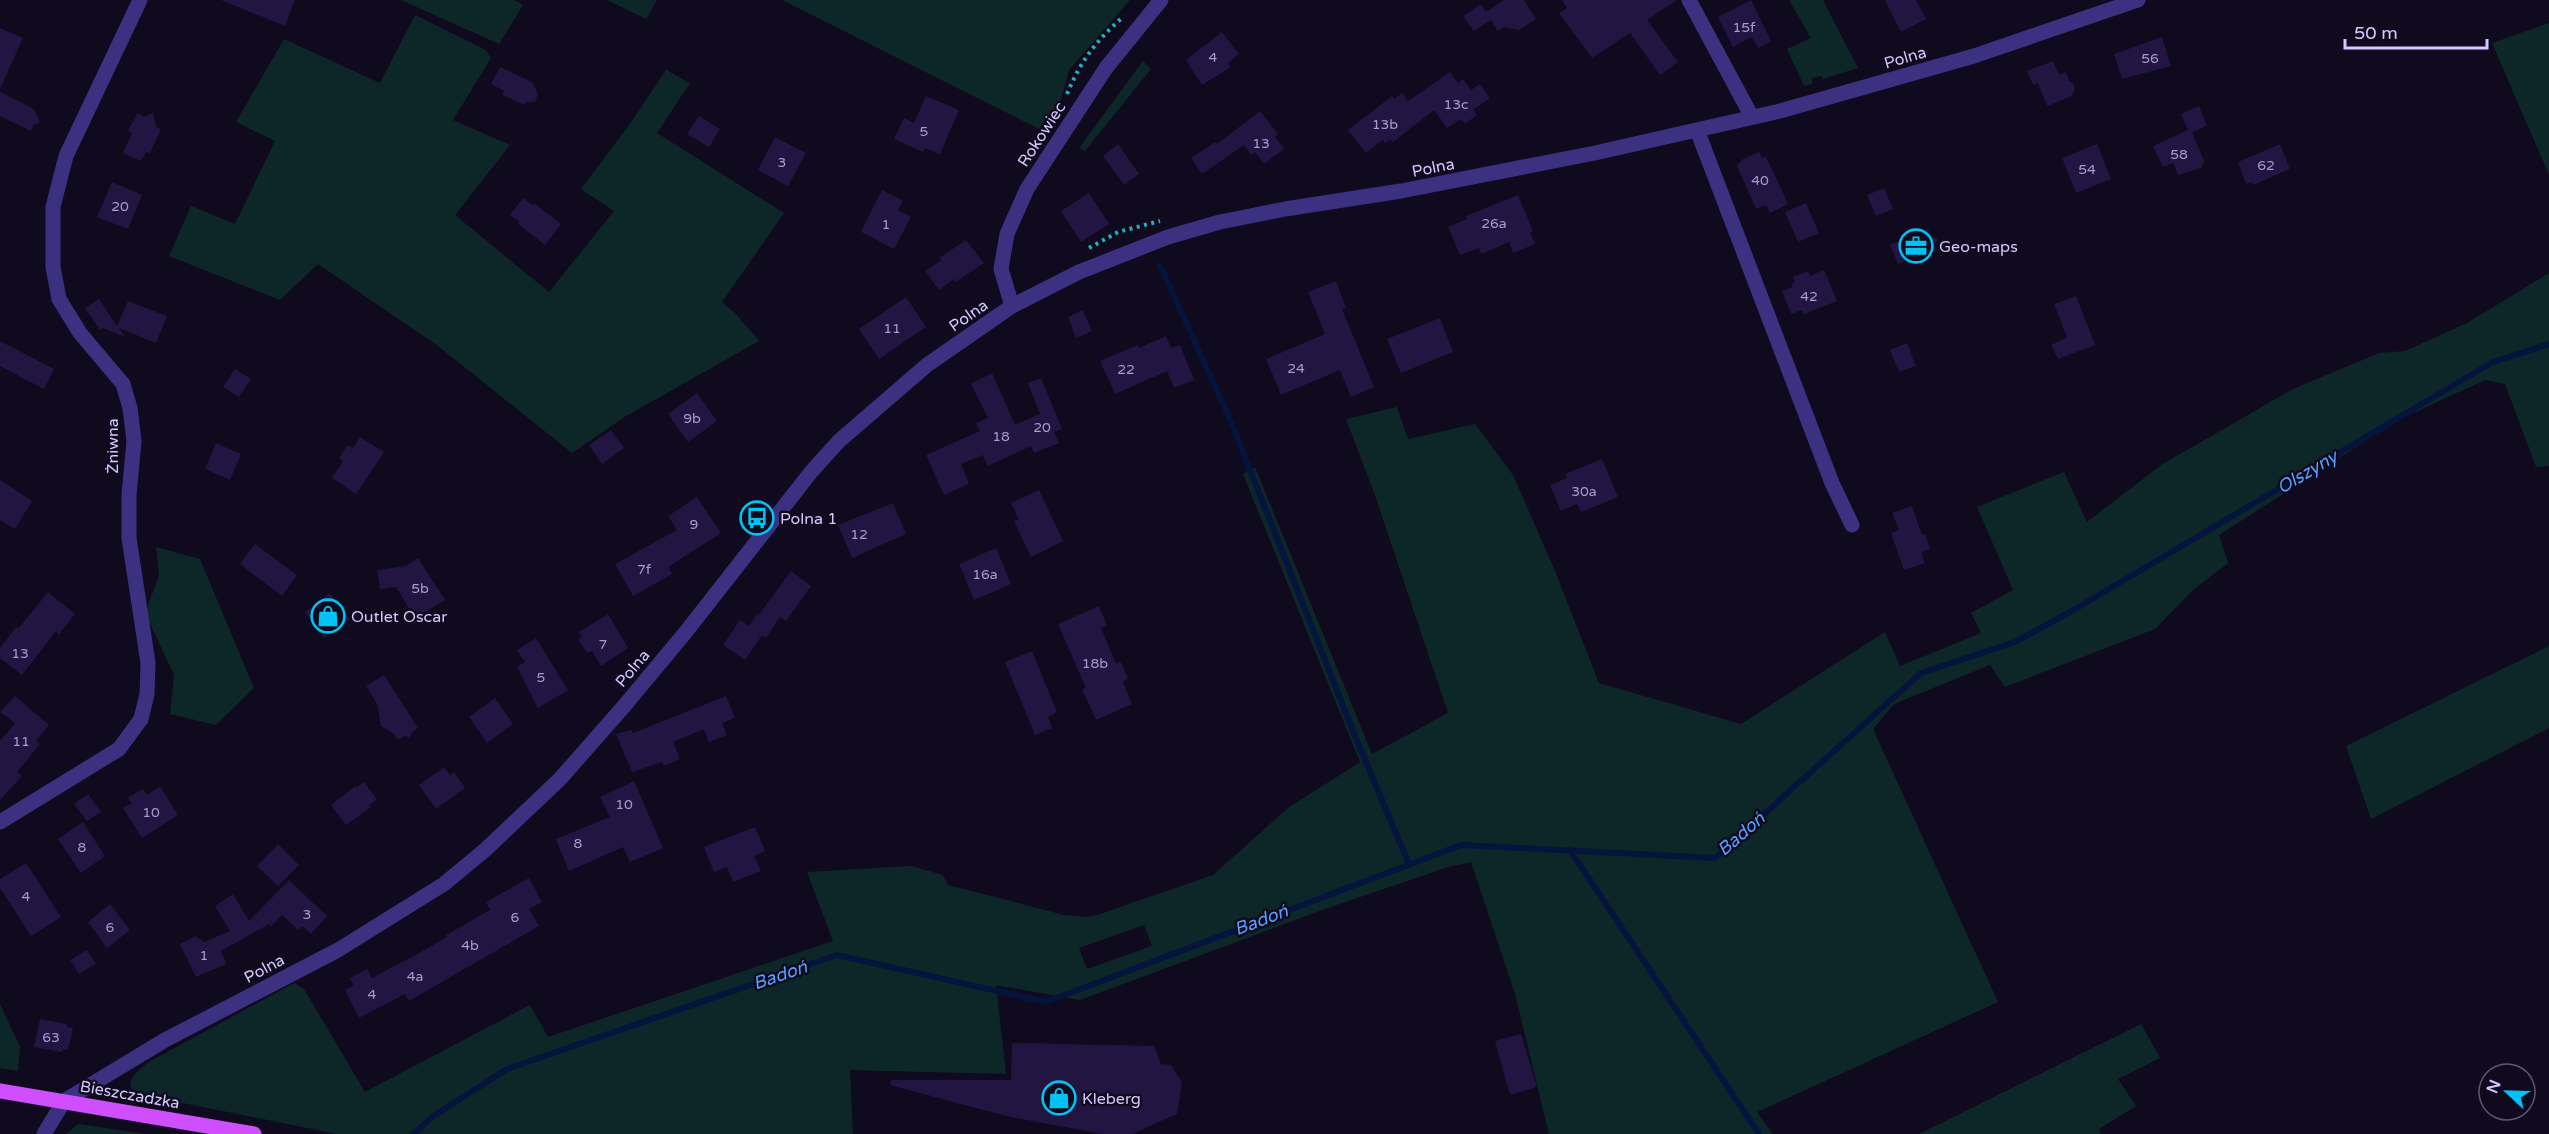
<svg xmlns="http://www.w3.org/2000/svg" width="2549" height="1134" font-family="'Varela Round',sans-serif">
<style>
.green{fill:#0d2729;fill-rule:evenodd}
.lines{fill:none;stroke-linecap:round;stroke-linejoin:round}
.stream{stroke:#05143d;stroke-width:6}
.building{fill:#221541}
.path{stroke:#23b1b7;stroke-width:4;stroke-dasharray:3 4.5;stroke-linecap:butt}
.minor{stroke:#3c3181;stroke-width:15}
.major{stroke:#cf4fff;stroke-width:15}
.labels{text-anchor:middle;stroke-width:5;stroke-linejoin:round;paint-order:stroke}
.number-label{font-size:14px;fill:#a89bd0}
.street-label{font-size:16px;fill:#d4c8ff;stroke:#100a1e}
.poi-label{font-size:16px;fill:#d4c8ff;stroke:#100a1e;text-anchor:start}
.water-label{font-size:18px;font-style:italic;fill:#56a0ff;stroke:#100a1e}
</style>
<rect width="100%" height="100%" fill="#100a1e"/>
<path class="green" d="M401 0H514L523 5 499 44Z
M607 0H657L646 19Z
M782 0H1130L1069 70 1051 135Z
M1789 0H1823L1858 68 1823 79 1822 76 1812 78V84L1804 86 1787 49 1811 38Z
M415 15 486 50 491 58 453 120 510 145 455 215 549 292 614 211 581 189 632 121 666 70 690 83 657 133 784 213 722 302 735 313 759 341 626 416 572 453 438 346 318 264 280 300 169 256 191 206 235 224 275 141 236 122 284 39 380 83Z
M2549 23V175L2492 43Z
M1143 61 1151 69 1085 151 1079 148Z
M2549 273V466L2536 467 2505 384 2485 380 2398 420 2219 535 2228 563 2193 590 2155 629 2005 687 1990 665 1894 704 1873 729 1998 1002 1757 1112 1773 1134H1549L1515 994 1471 862 1448 867 1325 909 1080 1000 996 985 1006 1074 850 1070 853 1134H337L133 1093 130 1084 133 1076 147 1063 294 983 304 989 365 1092 530 1005 548 1037 833 941 807 872 911 866 943 875 948 885 1064 915 1087 917 1097 915 1213 875 1288 808 1360 762 1243 474 1255 467 1372 754 1448 713 1376 498 1346 419 1397 407 1408 439 1475 424 1513 475 1555 571 1599 683 1741 724 1885 632 1900 666 1981 633 1971 613 2013 590 1977 507 2064 472 2087 522 2161 465 2291 390 2379 353 2405 351 2467 323ZM1144 925 1152 946 1087 969 1079 948Z
M156 547 200 559 254 688 216 725 170 714 174 675 145 613 159 576Z
M2549 646V728L2371 819 2346 746Z
M0 1004 20 1047 18 1071 0 1068Z
M2141 1024 2160 1058 2118 1079 2136 1106 2099 1129 2101 1134H1919Z
M78 1124 146 1134H66Z"/>
<g class="lines">
<path class="stream" d="M1160 265 1230 419 1355 736 1409 864
M1570 850 1759 1134
M413 1134 435 1115 507 1069 837 955 1046 1002 1461 845 1715 858 1921 673 2015 642 2070 612 2493 362 2549 344"/>
</g>
<path class="building" d="M221 0H295L285 26Z
M1504 0H1524L1536 19 1519 30 1504 27 1498 31 1491 20 1474 31 1463 16 1481 4 1486 12Z
M1562 0H1677L1647 20 1678 62 1660 75 1630 33 1592 58 1559 13 1567 8Z
M1751 0 1771 41 1758 48 1752 37 1733 47 1718 17Z
M1885 0H1916L1926 19 1901 32Z
M0 28 23 38 0 89Z
M1222 32 1239 54 1228 63 1231 67 1202 85 1186 60Z
M2162 37 2171 66 2122 79 2114 54Z
M2053 61 2059 75 2066 72 2069 81 2073 83 2075 89 2072 96 2047 106 2038 83 2033 85 2027 71Z
M500 67 532 82 538 94 535 102H526L525 105 502 95 504 91 491 84Z
M1450 72 1458 83 1463 79 1471 90 1480 84 1490 98 1473 110 1477 115 1465 124 1461 119 1447 128 1434 110 1393 142 1390 139 1385 143 1383 140 1366 153 1348 130 1392 96 1394 99 1402 93 1408 101Z
M0 92 34 109 40 123 33 125 31 131 0 116Z
M926 96 959 110 940 154 925 148 923 152 894 139 904 118 914 123Z
M2199 106 2207 126 2192 132 2204 161 2201 168 2178 175 2173 163 2163 167 2153 146 2188 130 2181 114Z
M1260 111 1278 134 1275 137 1284 149 1264 164 1255 152 1251 155 1244 145 1202 174 1191 158 1215 142 1217 144Z
M138 113 144 117 153 113 156 127 161 129 150 153 146 152 141 161 123 153 132 133 128 130Z
M699 116 720 129 709 147 687 134Z
M775 137 806 153 788 186 758 170Z
M1118 144 1139 174 1124 185 1103 156Z
M2097 144 2111 179 2076 193 2062 158Z
M2280 144 2290 169 2253 185 2252 182 2246 184 2238 162Z
M1759 152 1762 158 1766 156 1788 204 1770 213 1766 205 1756 209 1737 166 1743 159Z
M112 182 142 195 128 229 97 217Z
M1884 188 1893 209 1876 216 1867 195Z
M882 190 903 201 898 210 911 217 894 249 861 232Z
M1089 193 1109 224 1081 242 1061 211Z
M1518 195 1533 231 1530 233 1535 244 1513 253 1509 242 1481 254 1479 248 1460 255 1448 227 1467 219 1466 216Z
M523 198 532 205 534 203 561 224 545 245 518 224 519 222 510 215Z
M1806 203 1819 233 1798 242 1785 212Z
M1928 229 1931 236 1938 239 1934 246 1936 250 1927 254 1928 257 1908 265 1906 261 1898 264 1890 245Z
M966 240 984 263 956 282 954 279 939 290 925 271 942 260 939 258Z
M1824 270 1837 301 1804 314 1802 310 1791 314 1782 291 1793 287 1791 284 1795 282 1793 277 1808 271 1810 276Z
M1336 281 1346 308 1342 309 1374 387 1351 397 1340 370 1281 395 1266 359 1325 334 1308 292Z
M2076 296 2095 345 2058 359 2051 345 2067 337 2054 304Z
M906 297 926 327 879 359 859 329Z
M99 299 117 326 128 301 167 316 156 343 119 328 125 337 103 328 100 330 85 308Z
M1083 310 1092 331 1076 338 1068 317Z
M1440 318 1453 352 1401 373 1387 339Z
M1166 336 1171 348 1180 345 1194 380 1174 388 1167 371 1115 394 1100 361 1138 345 1139 348Z
M0 341 54 369 44 389 0 366Z
M1907 343 1916 366 1899 372 1890 350Z
M235 369 251 379 239 397 223 387Z
M992 373 1015 425 1040 414 1028 383 1041 378 1062 429 1054 432 1059 443 1034 453 1031 446 988 466 983 455 961 464 969 484 944 495 926 455 980 431 976 423 988 418 971 384Z
M697 393 717 421 688 442 668 414Z
M611 430 624 448 602 464 589 445Z
M360 437 384 452 356 494 332 478 343 461 339 458 348 445 353 448Z
M216 443 241 454 230 480 205 469Z
M1602 459 1618 497 1581 512 1577 504 1561 511 1550 485 1567 478 1565 474Z
M0 480 32 501 15 529 0 520Z
M1039 490 1063 541 1031 557 1014 521 1019 519 1011 503Z
M697 497 721 533 668 567 672 574 633 596 615 564 677 530 668 516Z
M893 503 906 534 852 558 838 525Z
M1912 506 1922 535 1925 534 1930 549 1921 552 1925 563 1904 570 1891 533 1899 530 1892 513Z
M255 544 297 575 282 596 240 564Z
M996 548 1011 584 974 600 959 564Z
M418 558 445 600 415 618 396 587 380 589 377 570 406 566Z
M791 571 811 586 786 621 780 617 766 638 762 635 745 660 723 645 740 620 749 626 756 615 758 616Z
M48 592 75 614 59 634 56 631 22 675 0 658V648L16 627 18 629Z
M330 593 350 619 324 638 305 612Z
M1099 606 1107 625 1101 628 1116 664 1121 662 1128 678 1123 682 1132 704 1096 720 1082 689 1086 688 1058 624Z
M608 614 628 648 601 666 592 651 587 653 578 639 582 637 579 632Z
M536 638 568 690 538 708 517 667 525 662 517 650Z
M1032 651 1057 712 1048 717 1052 728 1035 735 1005 662Z
M384 675 418 728 412 732 410 738 405 736 398 740 394 734 381 726 377 704 366 686Z
M15 696 49 725 36 741 40 744 17 772 22 776 0 800V741L15 723 0 712Z
M726 696 735 718 722 723 727 735 709 742 704 729 673 742 680 759 664 766 662 762 632 772 616 734 631 730 633 733Z
M495 698 513 724 487 743 469 717Z
M444 767 450 775 454 772 465 788 436 809 419 785Z
M634 781 663 848 630 862 623 847 569 871 556 839 610 817 600 797Z
M364 782 377 799 369 805 371 807 346 825 331 805 355 786 356 788Z
M160 786 178 815 142 838 123 808 132 803 128 798 143 789 147 795Z
M88 794 101 812 87 821 74 804Z
M83 822 105 856 81 873 58 839Z
M755 827 765 851 754 856 761 871 733 882 727 867 714 872 704 847Z
M278 844 299 865 278 886 257 866Z
M26 863 61 917 31 936 0 888V879Z
M529 878 542 902 529 909 539 926 409 1001 405 994 359 1018 345 990 354 986 350 978 367 969 372 978 421 952 447 937 446 935 490 910 486 902Z
M289 880 327 916 311 934 302 926 298 930 282 915 271 926 269 924 221 951 226 964 196 977 180 944 196 936 204 942 230 931 215 906 233 894 249 921Z
M110 904 130 930 107 948 88 922Z
M87 950 96 964 79 974 70 960Z
M40 1019 67 1024V1027L73 1028 68 1050 63 1049 62 1052 34 1047Z
M1521 1034 1537 1087 1510 1095 1495 1041Z
M1012 1043 1154 1046 1161 1064 1171 1065 1182 1082 1177 1114 1132 1134H1103L1010 1117 890 1085 891 1080H1011Z"/>
<g class="lines">
<path class="path" d="M1067 94C1081 60 1096 41 1124 16
M1089 248 1118 232 1160 221"/>
<path class="minor" d="M1689 0 1752 117
M1697 130 1832 483 1852 525
M1012 306 1001 269 1007 234 1027 189 1106 68 1161 0
M0 822 119 749 141 719 147 694 148 663 129 538V495L134 441 130 408 123 384 80 333 59 299 53 267V207L66 156 140 0
M44 1134 64 1101 165 1040 338 950 444 884 485 850 560 779 625 705 685 633 811 472 839 441 927 365 1012 306 1079 272 1168 237 1220 222 1285 209 1401 191 1595 153 1780 111 1974 56 2138 0"/>
<path class="major" d="M0 1091 254 1134"/>
</g>
<defs>
<symbol id="office-ring" viewBox="-11 -11 22 22"><circle r="9.5" fill="#100a1e" stroke="#00c2f3" stroke-width="1.5"/><path d="M-6-3h4V-5.5h4V-3h4V5H-6ZM-1-4.5V-3h2v-1.5ZM-6 0V1H6V0Z" fill="#00c2f3"/></symbol>
<symbol id="bus-ring" viewBox="-11 -11 22 22"><circle r="9.5" fill="#100a1e" stroke="#00c2f3" stroke-width="1.5"/><path d="M-5-6H5V4H4V6H2V4H-2V6H-4V4H-5ZM-3.5-4V0h7V-4ZM-3.5 1.2v1.5H-2V1.2ZM2 1.2v1.5H3.5V1.2Z" fill="#00c2f3"/></symbol>
<symbol id="shop-ring" viewBox="-11 -11 22 22"><circle r="9.5" fill="#100a1e" stroke="#00c2f3" stroke-width="1.5"/><path d="M-5-2.5h2.3a2.7 3.5 0 0 1 5.4 0H5L5.5 6h-11ZM-1.5-2.5h3a1.5 2.3 0 0 0-3 0Z" fill="#00c2f3"/></symbol>
</defs>
<g fill-rule="evenodd">
<use href="#office-ring" x="1897" y="227" width="38" height="38"/>
<use href="#bus-ring" x="738" y="499" width="38" height="38"/>
<use href="#shop-ring" x="309" y="597" width="38" height="38"/>
<use href="#shop-ring" x="1040" y="1079" width="38" height="38"/>
</g>
<g class="labels">
<g class="number-label">
<text x="1744" y="32">15f</text>
<text x="1213" y="62">4</text>
<text x="2150" y="63">56</text>
<text x="1456" y="109">13c</text>
<text x="1385" y="129">13b</text>
<text x="924" y="136">5</text>
<text x="1261" y="148">13</text>
<text x="2179" y="159">58</text>
<text x="782" y="167">3</text>
<text x="2266" y="170">62</text>
<text x="2087" y="174">54</text>
<text x="1760" y="185">40</text>
<text x="120" y="211">20</text>
<text x="1494" y="228">26a</text>
<text x="886" y="229">1</text>
<text x="1809" y="301">42</text>
<text x="892" y="333">11</text>
<text x="1296" y="373">24</text>
<text x="1126" y="374">22</text>
<text x="692" y="423">9b</text>
<text x="1042" y="432">20</text>
<text x="1001" y="441">18</text>
<text x="1584" y="496">30a</text>
<text x="694" y="529">9</text>
<text x="859" y="539">12</text>
<text x="644" y="574">7f</text>
<text x="985" y="579">16a</text>
<text x="420" y="593">5b</text>
<text x="603" y="649">7</text>
<text x="20" y="658">13</text>
<text x="1095" y="668">18b</text>
<text x="541" y="682">5</text>
<text x="21" y="746">11</text>
<text x="624" y="809">10</text>
<text x="151" y="817">10</text>
<text x="578" y="848">8</text>
<text x="82" y="852">8</text>
<text x="26" y="901">4</text>
<text x="307" y="919">3</text>
<text x="515" y="922">6</text>
<text x="110" y="932">6</text>
<text x="470" y="950">4b</text>
<text x="204" y="960">1</text>
<text x="415" y="981">4a</text>
<text x="372" y="999">4</text>
<text x="51" y="1042">63</text>
</g>
<g class="street-label">
<text transform="translate(1905 57) rotate(-16)" y="6">Polna</text>
<text transform="translate(1041 134) rotate(-57)" y="6">Rokowiec</text>
<text transform="translate(1433 167) rotate(-11)" y="6">Polna</text>
<text transform="translate(968 315) rotate(-35)" y="6">Polna</text>
<text transform="translate(112 446) rotate(-90)" y="6">Żniwna</text>
<text transform="translate(632 668) rotate(-50)" y="6">Polna</text>
<text transform="translate(264 968) rotate(-28)" y="6">Polna</text>
<text transform="translate(130 1094) rotate(10)" y="6">Bieszczadzka</text>
</g>
<g class="poi-label">
<text x="1939" y="252">Geo-maps</text>
<text x="780" y="524">Polna 1</text>
<text x="351" y="622">Outlet Oscar</text>
<text x="1082" y="1104">Kleberg</text>
</g>
<g class="water-label">
<text transform="translate(2307 472) rotate(-31)" y="6">Olszyny</text>
<text transform="translate(1741 834) rotate(-41)" y="6">Badoń</text>
<text transform="translate(1261 920) rotate(-21)" y="6">Badoń</text>
<text transform="translate(780 975) rotate(-19)" y="6">Badoń</text>
</g>
</g>
<g transform="translate(2507 1092) rotate(292)"><circle r="28" fill="#100a1e" stroke="#5e5678" stroke-width="1.5"/>
<path d="M0-4.5L10 22L0 15L-10 22Z" fill="#00c2f3"/>
<text y="-9" font-size="16" font-weight="bold" text-anchor="middle" fill="#d4c8ff">N</text>
</g>
<path d="M2345 39v9h142v-9" fill="none" stroke="#d4c8ff" stroke-width="3"/>
<text x="2354" y="39" font-size="18" fill="#d4c8ff" stroke="#100a1e" stroke-width="4.5" paint-order="stroke">50 m</text>
</svg>
